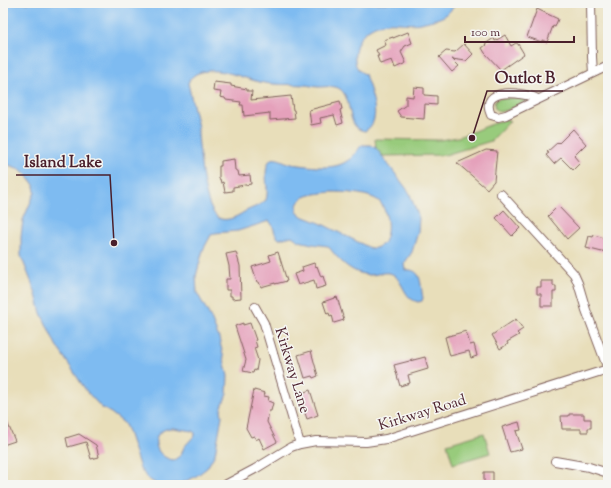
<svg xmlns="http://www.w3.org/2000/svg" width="611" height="488" font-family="'Sorts Mill Goudy',serif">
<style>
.green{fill:#98cb7c;stroke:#717554}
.water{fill:#7ebbf1;stroke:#646d8e;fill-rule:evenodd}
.building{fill:#e5a1bb}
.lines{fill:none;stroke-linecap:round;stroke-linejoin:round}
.minor-casing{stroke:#81625d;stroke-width:10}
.minor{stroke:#fff;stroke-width:8}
.labels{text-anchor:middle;stroke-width:3;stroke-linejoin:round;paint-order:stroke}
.street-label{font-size:15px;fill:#4a1f2b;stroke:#f6f6f2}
.leader{fill:none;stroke:#4a1f2b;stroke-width:1.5}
.callout-dot{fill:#4a1f2b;stroke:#f6f6f2;stroke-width:1.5}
.callout-label{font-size:16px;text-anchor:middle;font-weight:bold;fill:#4a1f2b;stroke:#f6f6f2;stroke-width:3;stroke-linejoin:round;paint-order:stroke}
</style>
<rect width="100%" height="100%" fill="#f6f6f2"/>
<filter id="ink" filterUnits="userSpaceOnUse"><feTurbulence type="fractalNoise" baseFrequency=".025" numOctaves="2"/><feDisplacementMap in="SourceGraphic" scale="8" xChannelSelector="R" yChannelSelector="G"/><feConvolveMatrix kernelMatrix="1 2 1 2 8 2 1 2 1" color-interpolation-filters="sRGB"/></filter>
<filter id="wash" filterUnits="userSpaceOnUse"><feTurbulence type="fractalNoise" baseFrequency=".012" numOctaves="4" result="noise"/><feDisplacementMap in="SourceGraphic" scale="16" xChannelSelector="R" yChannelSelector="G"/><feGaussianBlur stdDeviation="0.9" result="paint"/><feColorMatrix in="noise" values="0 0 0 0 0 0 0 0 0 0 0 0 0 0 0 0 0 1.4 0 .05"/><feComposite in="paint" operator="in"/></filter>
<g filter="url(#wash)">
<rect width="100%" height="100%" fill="#e8deba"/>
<path class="green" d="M503 98H526L528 100 508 110 499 112 495 109 494 103 497 99Z
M506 119 510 121 491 141 445 155 383 156 376 148 375 139 440 140 458 137Z
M484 433 490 453 453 464 447 444Z"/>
<path class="water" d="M3 3H458C454 6 451 10 447 14 441 19 428 21 421 23 409 25 398 22 387 23 367 25 353 40 355 60 355 66 359 72 365 74 370 91 384 120 365 131 345 129 354 100 340 89 334 85 326 87 319 87 314 87 309 85 304 85 294 84 284 85 274 84 256 84 234 72 217 71 206 70 192 72 188 83L198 127V135C200 152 203 214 221 219 229 221 238 216 244 212 251 208 260 206 266 200 270 187 261 170 271 159 279 157 285 163 292 164 308 166 333 171 347 161 354 157 357 150 362 145H371L376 148 409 192 419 218 418 232 412 252 404 264 405 270C423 268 420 285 423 298L422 301 418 302C404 299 404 283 394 275 387 270 378 275 370 275 351 274 338 259 328 246L312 244 299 241 292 236 279 239C273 234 275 226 269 221L238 231 215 233 211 235 203 250 196 276 197 293 210 316 219 338 228 376 227 394 221 409 222 416 215 454 207 468 195 477 181 483 158 485 147 478 140 468 127 429 124 423 111 413 102 408 87 392 56 345 41 313 35 291 21 256V236L23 220 35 192 34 185 27 175 20 169 3 163ZM331 192C344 192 371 193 380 202 384 207 386 214 387 220 388 228 387 237 383 244L376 248H370L320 223 302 216 297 212C294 193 319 194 331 192ZM173 428 192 431 195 433V435L184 447 181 455 174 460C153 458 147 429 173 428Z"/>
<g id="blocks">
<path class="building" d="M537 9 558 19 555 27 553 26 547 42 542 40V42L527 37Z
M408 32 412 43 405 46 401 52 406 63 395 68 392 60 380 64 377 56H379L376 50 386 45 384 40 393 37V38Z
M505 35 511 46 516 43 518 44 524 54 501 70 485 53 482 48 486 45 485 44 494 38 495 41Z
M464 44 473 54 466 61 452 59 459 66 452 72 439 57 446 51 455 52Z
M214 82 231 84V86L247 89V91H252L251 100 291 96 293 110H294L295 118 270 120V113L244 116 243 105H240L241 102 226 100 225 98 220 97 221 92 213 91Z
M414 87 424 88V95L437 96V105L425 104 424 119 401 117 397 111 406 105V96L413 97Z
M340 101 342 109 340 110 343 123 337 125 334 115 320 118 321 123 311 125 309 110 332 104V103Z
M573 129 586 144 574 156 580 163 573 170 561 158 554 164 546 155 549 153 547 152 558 142 559 143Z
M486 150 497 151 494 181 487 189 457 163Z
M234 159 235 170 238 171 239 176 250 175 251 184 233 187V191L225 192 223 182 221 183 220 179H219V166H221V161Z
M558 206 579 228 567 239 548 216Z
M504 210 520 228 512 236 496 218Z
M594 235 608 239V252L602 251V252L586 248 589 236 593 237Z
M236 252 240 266 241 298 232 299V296H230V290H226V279H230L229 266 226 254Z
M278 252 287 281 275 284V283L261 287 259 282H257L252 267 271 261 269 255Z
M314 263 316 267 317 266 321 277 323 276 326 286 316 289 314 280 298 285 294 274 303 271 302 267Z
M541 281H553V286H556V292H553V306H541V294H537V287H541Z
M337 297 344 320 334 323 332 315 330 316 329 313 327 314 323 302Z
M516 319 523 329 517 333 519 335 507 342 508 344 500 349 492 335Z
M243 323V325L250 323 256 340H255L257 347 254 348 258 360 256 371 254 370 253 373 243 371 246 360 235 326Z
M466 331 470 345 474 344 477 356 471 358 469 351 450 356 445 337Z
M311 351 318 376 313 378 312 376 305 378 298 355Z
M425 357 428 369 408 375 410 383 400 386 394 365Z
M254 390 265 393 264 396 269 397 268 401 273 403 271 411H269L267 422 277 442 264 449 259 438 256 440 254 436 251 437 246 428Z
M310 390 318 415 307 419 302 404 305 403 302 393Z
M3 412 15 441 3 445Z
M569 414H584V419H591V428H588V432H581V429H562L561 416H569Z
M519 422 521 430 516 431 522 449 510 452 502 427Z
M79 434 96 445 99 457 91 459 86 442 68 447 66 438Z
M484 472H493V485H484Z"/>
</g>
</g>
<g filter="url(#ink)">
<use href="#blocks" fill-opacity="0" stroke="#81625d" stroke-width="1"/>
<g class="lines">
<defs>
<path id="minor" d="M591 3 592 57 593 73
M538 99C524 92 478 86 491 115L498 117 506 115 608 66
M501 194 574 274 578 283 586 310 608 369
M255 307 264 323 300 444
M555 461 589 467 608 473
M225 485 255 469 291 447 300 444 316 441 366 442 386 439 608 369"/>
</defs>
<use href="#minor" class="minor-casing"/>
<use href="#minor" class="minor"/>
</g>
</g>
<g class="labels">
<g class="street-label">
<text transform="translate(293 370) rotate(73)" y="5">Kirkway Lane</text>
<text transform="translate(422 412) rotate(-17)" y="5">Kirkway Road</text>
</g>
</g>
<path class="leader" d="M472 138L487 91H563M114 243L110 175H16"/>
<g class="callout-dot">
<circle cx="472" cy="138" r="4"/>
<circle cx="114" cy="243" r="4"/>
</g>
<g class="callout-label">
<text x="525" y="83">Outlot B</text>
<text x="63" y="167">Island Lake</text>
</g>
<rect width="611" height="488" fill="none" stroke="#f6f6f2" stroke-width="16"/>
<path d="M465 36v6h109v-6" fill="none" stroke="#4a1f2b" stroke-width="2"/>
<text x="471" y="36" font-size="12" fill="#4a1f2b" stroke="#f6f6f2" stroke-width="3" paint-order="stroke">100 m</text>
</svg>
